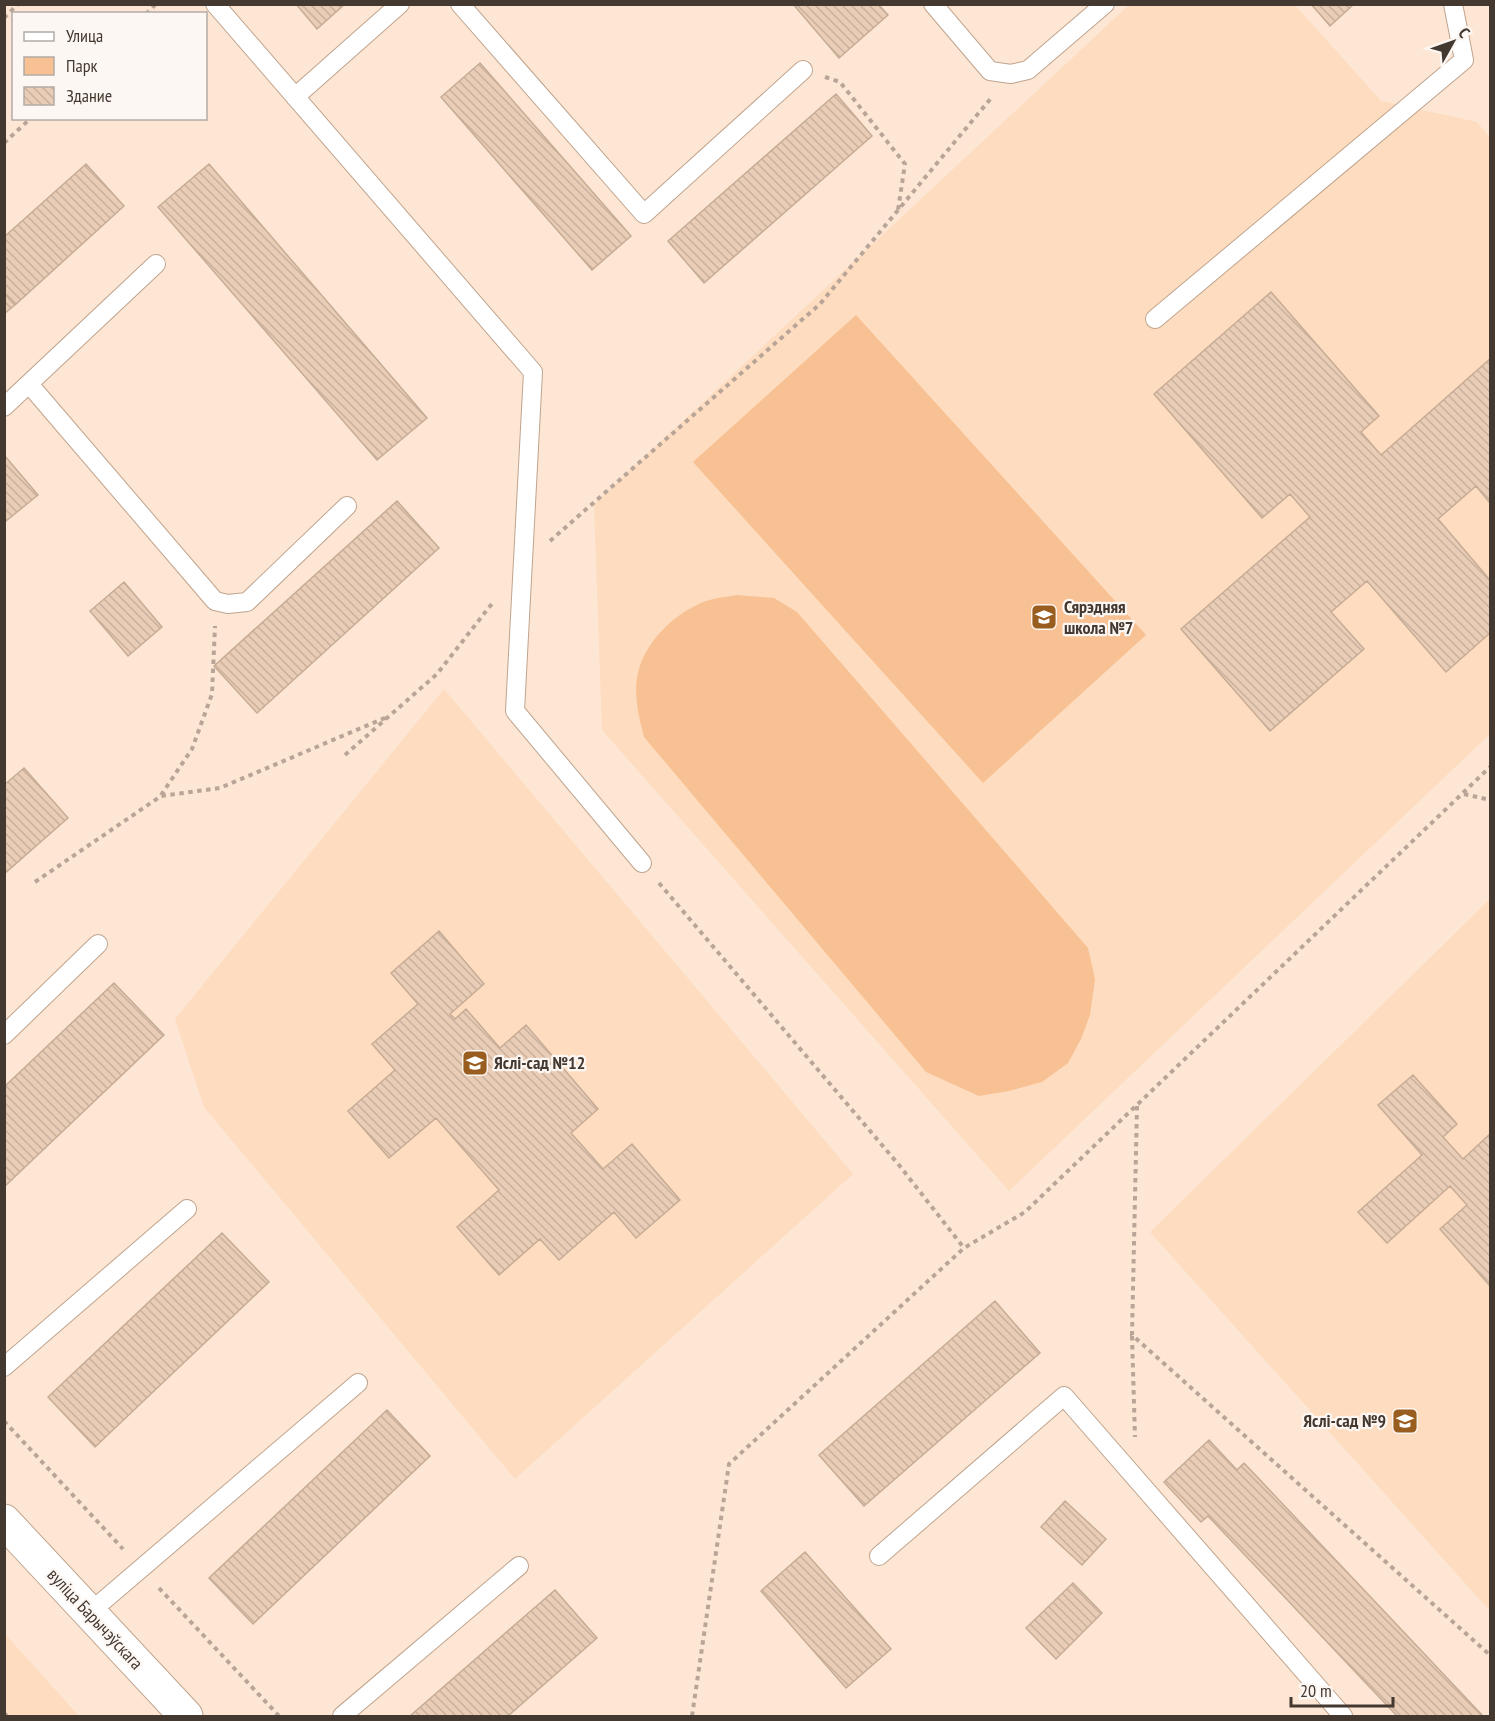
<svg xmlns="http://www.w3.org/2000/svg" width="1495" height="1721" font-family="'PT Sans Narrow',sans-serif">
<style>
.built{fill:#fedcbf}
.green{fill:#f8c193}
.building{fill:url(#building-back-hatch);stroke:#c7ac95;stroke-width:1.5}
.lines{fill:none;stroke-linecap:round;stroke-linejoin:round}
.service-casing{stroke:#bfa48e;stroke-width:20}
.minor-casing{stroke:#bfa48e;stroke-width:35}
.path{stroke:#b9a597;stroke-width:4;stroke-dasharray:4.5 4.5;stroke-linecap:butt}
.service{stroke:#fff;stroke-width:18}
.minor{stroke:#fff;stroke-width:33}
.labels{text-anchor:middle;stroke-width:4.5;stroke-linejoin:round;paint-order:stroke}
.poi-label{font-size:18px;font-weight:bold;fill:#443930;stroke:#fdf7f3;text-anchor:start}
.street-label{font-size:18px;fill:#443930;stroke:#fdf7f3}
</style>
<defs>
<pattern id="building-back-hatch" width="6" height="6" patternUnits="userSpaceOnUse" patternTransform="scale(1.5)"><rect width="6" height="6" fill="#e9cdb6"/><path d="M-1 5l2 2M0 0l6 6M5-1l2 2" fill="none" stroke="#c9b19d"/></pattern>
</defs>
<rect width="100%" height="100%" fill="#fee6d4"/>
<path class="built" d="M1129 5H1295L1381 101 1477 122 1490 138V734L1009 1191 602 730 594 504Z
M444 689 853 1174 515 1479 204 1107 175 1019Z
M1490 899V1611L1150 1232Z
M4 1634H5L79 1716H5Z"/>
<path class="green" d="M856 315 1146 635 983 783 693 462Z
M737 595 774 598 797 612 1088 948 1095 979 1090 1015 1081 1039 1068 1063 1042 1082 1009 1091 979 1096 926 1072 644 737C639 717 633 694 638 673 645 642 673 615 701 603 712 598 726 597 737 595Z"/>
<path class="building" d="M296 4H345L317 29Z
M793 4H878L888 15 839 58Z
M1311 4H1354L1330 26Z
M480 63 631 236 592 270 441 97Z
M836 94 872 136 704 283 668 241Z
M86 164 124 206 15 305 4 293V237Z
M209 164 427 418 377 460 158 207Z
M1271 292 1379 416 1361 432 1381 455 1490 359V503L1476 486 1438 519 1490 580V633L1446 672 1367 581 1331 612 1364 649 1270 731 1181 629 1310 517 1290 494 1262 518 1154 394Z
M4 293 15 305 4 314Z
M4 455 38 495 6 521 4 519Z
M397 501 439 548 257 713 214 666Z
M124 582 162 627 128 656 90 611Z
M24 768 68 818 4 874V785Z
M439 931 484 984 450 1014 455 1019 466 1009 500 1048 526 1025 598 1109 571 1133 603 1169 632 1144 680 1200 636 1238 614 1212 559 1260 540 1239 499 1275 457 1227 499 1190 436 1118 389 1158 348 1111 395 1070 372 1044 418 1004 391 973Z
M114 983 164 1035 4 1187V1087Z
M1413 1075 1457 1124 1443 1137 1463 1159 1490 1134V1286L1440 1229 1467 1205 1450 1186 1387 1243 1358 1212 1422 1155 1378 1105Z
M222 1233 269 1282 95 1447 48 1397Z
M995 1301 1040 1353 864 1506 819 1455Z
M387 1410 430 1456 253 1624 209 1578Z
M1209 1440 1237 1470 1244 1463 1483 1716H1397L1208 1516 1201 1522 1164 1482Z
M1065 1501 1106 1539 1082 1565 1041 1527Z
M805 1552 891 1649 846 1688 761 1591Z
M1073 1583 1102 1613 1056 1659 1026 1628Z
M555 1590 597 1638 508 1716H410Z"/>
<g class="lines">
<defs>
<path id="service" d="M215 4 533 372 515 711 642 863
M460 4 644 214 803 70
M933 4 990 71 1011 74 1028 70 1105 4
M295 97 400 4
M1155 319 1464 60 1453 4
M29 384 215 601 228 604 247 602 347 506
M4 407 156 264
M4 1035 98 944
M4 1367 187 1209
M879 1556 1064 1396 1343 1716
M89 1613 358 1383
M342 1716 519 1566"/>
<path id="minor" d="M4 1521 186 1716"/>
</defs>
<use href="#service" class="service-casing"/>
<use href="#minor" class="minor-casing"/>
<path class="path" d="M146 14 156 4
M4 18 18 4
M825 77 840 82 905 164 898 210
M4 143 31 118
M550 541 820 304 992 97
M345 755 437 674 494 601
M1464 794 1490 800
M161 795 192 749 212 694 215 626
M35 882 161 796 220 788 387 717
M659 883 899 1165 964 1248
M1137 1106 1132 1335 1490 1655
M1132 1336 1135 1437
M4 1421 123 1549
M159 1588 279 1716
M4 1713 7 1716
M692 1716 729 1464 964 1248 1025 1212 1490 767"/>
<use href="#service" class="service"/>
<use href="#minor" class="minor"/>
</g>
<defs>
<symbol id="school-square" viewBox="-11 -11 22 22"><rect x="-9" y="-9" width="18" height="18" rx="4" fill="#995d1f" stroke="#fdf7f3"/><path d="M0-5L7-2L0 1L-7-2ZM-4 1L0 2.5L4 1V4Q0 6-4 4Z" fill="#fff"/></symbol>
</defs>
<g fill-rule="evenodd">
<use href="#school-square" x="1029" y="602" width="30" height="30"/>
<use href="#school-square" x="460" y="1048" width="30" height="30"/>
<use href="#school-square" x="1390" y="1406" width="30" height="30"/>
</g>
<g class="labels">
<g class="poi-label">
<text x="1064" y="613">Сярэдняя<tspan x="1064" dy="21">школа №7</tspan></text>
<text x="494" y="1069">Яслі-сад №12</text>
<text x="1386" y="1427" text-anchor="end">Яслі-сад №9</text>
</g>
<g class="street-label">
<text transform="translate(95 1619) rotate(47)" y="6">вуліца Барычэўскага</text>
</g>
</g>
<rect width="1495" height="1721" fill="none" stroke="#443930" stroke-width="12"/>
<rect x="12" y="12" width="195" height="108" fill="#fdf7f3" stroke="#b3aba5" stroke-width="1.5"/>
<rect x="24" y="32" width="30" height="9" fill="#ffffff" stroke="#b3aba5" stroke-width="1.5"/>
<text x="66" y="42" font-size="18" fill="#443930">Улица</text>
<rect x="24" y="57" width="30" height="18" fill="#f8c193" stroke="#b3aba5" stroke-width="1.5"/>
<text x="66" y="72" font-size="18" fill="#443930">Парк</text>
<rect x="24" y="87" width="30" height="18" fill="url(#building-back-hatch)" stroke="#b3aba5" stroke-width="1.5"/>
<text x="66" y="102" font-size="18" fill="#443930">Здание</text>
<g transform="translate(1453 42) rotate(50)" stroke="#fdf7f3" stroke-width="4.5" paint-order="stroke">
<path d="M0-4.5L10 22L0 15L-10 22Z" fill="#443930"/>
<text y="-9" font-size="16" font-weight="bold" text-anchor="middle" fill="#443930">С</text>
</g>
<path d="M1291 1697v9h102v-9" fill="none" stroke="#443930" stroke-width="3"/>
<text x="1300" y="1697" font-size="18" fill="#443930" stroke="#fdf7f3" stroke-width="4.5" paint-order="stroke">20 m</text>
</svg>
